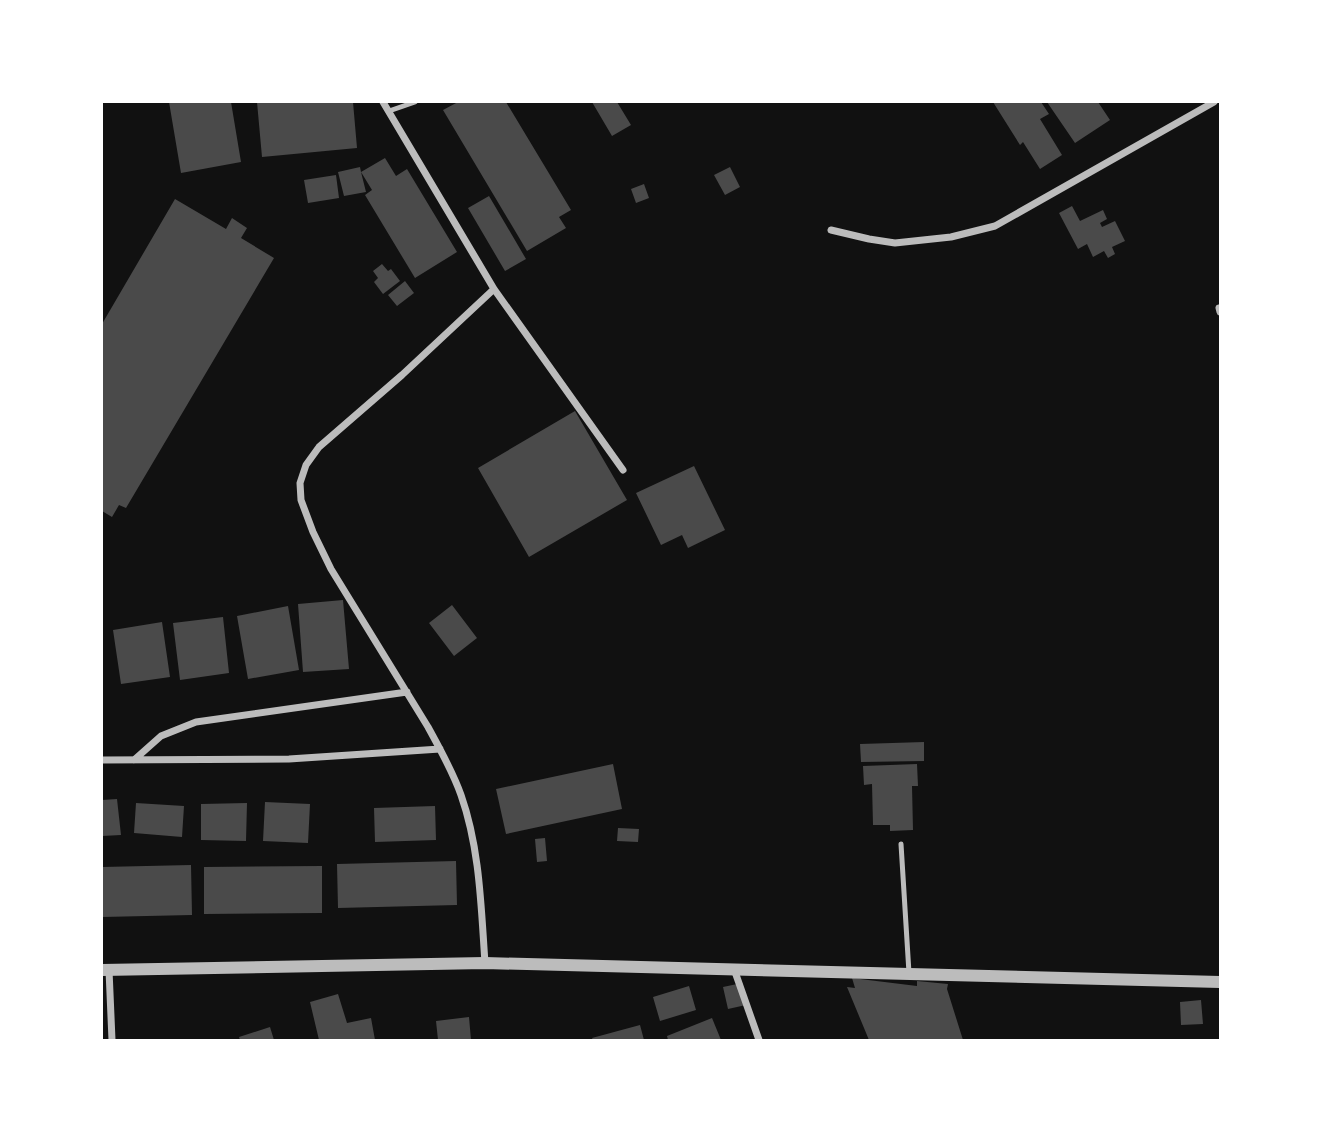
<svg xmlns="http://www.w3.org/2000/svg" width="1322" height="1142" font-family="Poppins,sans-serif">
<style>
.building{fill:#4a4a4a}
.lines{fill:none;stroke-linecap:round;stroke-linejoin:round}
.service{stroke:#bcbcbc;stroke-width:5}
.minor{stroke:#bcbcbc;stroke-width:7}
.tertiary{stroke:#bcbcbc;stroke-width:12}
</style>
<rect width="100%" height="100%" fill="#111"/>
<path class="building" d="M169 102H231L241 162 181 173Z
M257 102H353L357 148 262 157Z
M458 102H506L571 210 559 217 566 228 527 251 443 110Z
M592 102H617L631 125 612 136Z
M993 102H1041L1049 114 1040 119 1062 155 1040 169 1023 142 1020 145Z
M1047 102H1098L1110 120 1075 143Z
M385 158 396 176 407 169 457 252 415 278 365 195 372 190 361 172 366 192 344 196 338 172 360 167 361 172Z
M730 167 740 187 725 195 714 175Z
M336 175 339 198 308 203 304 180Z
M644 184 649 198 636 203 631 189Z
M489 196 526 259 505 271 468 208Z
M175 199 226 229 232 218 247 228 241 238 274 258 126 508 119 505 112 517 102 511V324Z
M1072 206 1080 221 1103 210 1107 219 1100 223 1102 227 1115 221 1125 241 1112 247 1115 254 1108 258 1104 251 1093 257 1087 244 1078 249 1059 213Z
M382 264 388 271 391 269 400 281 383 294 374 282 378 278 373 271Z
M405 281 414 293 397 306 388 295Z
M575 411 627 500 529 557 478 468Z
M694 466 725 530 688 548 682 535 661 545 636 493Z
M343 600 349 669 303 672 298 604Z
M452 605 477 638 454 656 429 623Z
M288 606 299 670 248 679 237 616Z
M223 617 229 673 180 680 173 623Z
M162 622 170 677 121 684 113 630Z
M924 742V761L861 762 860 744Z
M613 764 622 809 506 834 496 789Z
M917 764 918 786H912L913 830 890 831V825H873L872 784 864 785 863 766Z
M117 799 121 835 102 836V800Z
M265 802 310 804 308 843 263 841Z
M136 803 184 806 182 837 134 833Z
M247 803 246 841 201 840V804Z
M435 806 436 840 375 842 374 808Z
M618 828 639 829 638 842 617 841Z
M545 838 547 861 537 862 535 839Z
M456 861 457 905 338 908 337 864Z
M191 865 192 915 102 917V867Z
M322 866V913L204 914V867Z
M852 978 917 986V981L948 984 947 989 963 1040H869L847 987 855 988Z
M742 983 746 1005 728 1009 723 987Z
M689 986 696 1010 660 1021 653 997Z
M338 994 347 1023 371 1018 375 1040H319L310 1002Z
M1201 1000 1203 1024 1181 1025 1180 1002Z
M469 1017 471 1040H438L436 1021Z
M712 1018 721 1040H668L667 1036Z
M640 1025 644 1040H593L592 1038Z
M270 1027 274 1040H240L239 1037Z"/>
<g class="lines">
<path class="service" d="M389 111 415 102
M901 844 909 973"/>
<path class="minor" d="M383 102 494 289 623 470
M831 230 869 239 895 243 951 237 995 226 1214 102
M1219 308 1220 312
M102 760 289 759 440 749
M134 760 161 736 196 722 407 692
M485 963C481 907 480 849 461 795 453 772 440 749 428 727L331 569 313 532 301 500 300 483 306 465 319 447 402 375 494 289
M734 969 759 1040
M109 970 112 1040"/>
<path class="tertiary" d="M102 970 485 963 1220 982"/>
</g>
<rect width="1322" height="1142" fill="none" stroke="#ffffff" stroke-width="206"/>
</svg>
